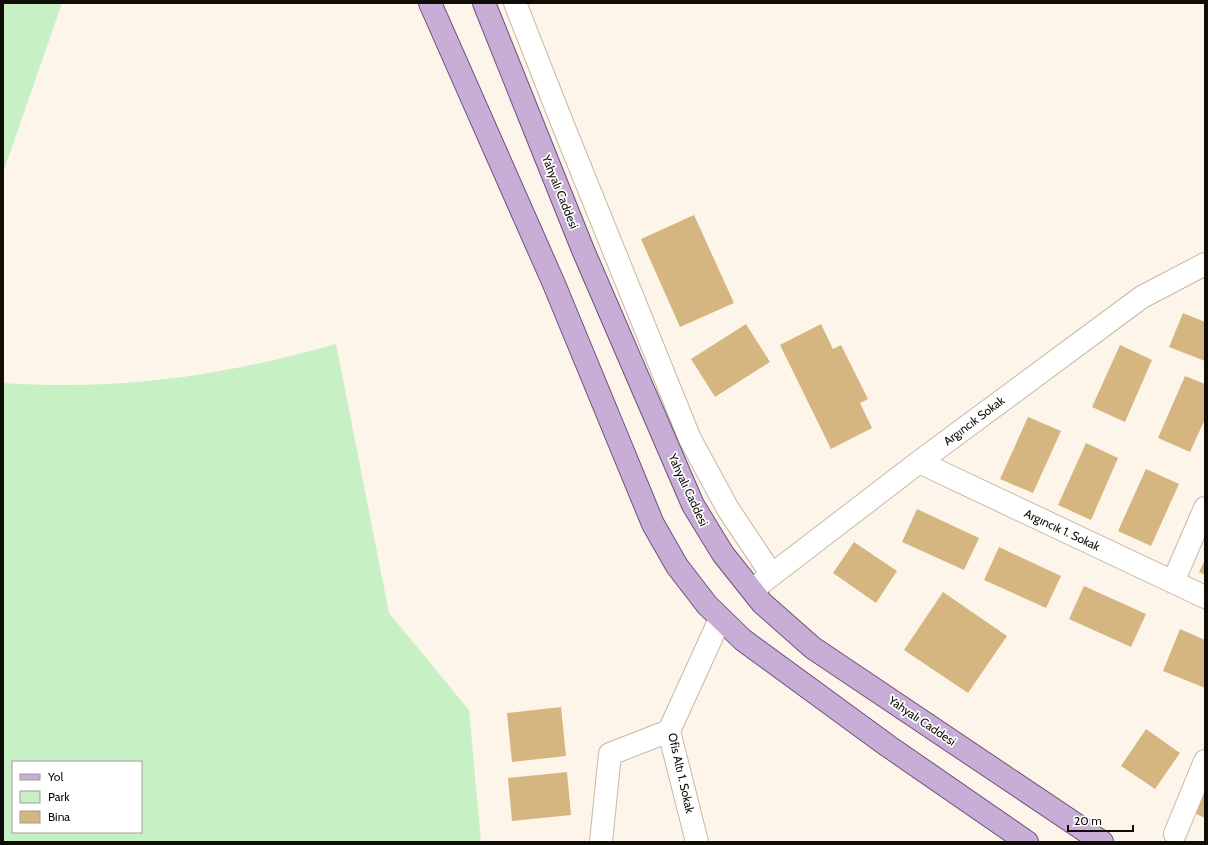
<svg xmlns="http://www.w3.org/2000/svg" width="1208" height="845" font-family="Cabin,sans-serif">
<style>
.green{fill:#c7f0c4;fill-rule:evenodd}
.building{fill:#d5b681}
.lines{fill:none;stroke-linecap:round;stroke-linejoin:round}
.minor-casing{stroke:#c6b9a5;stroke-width:24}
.major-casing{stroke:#70517c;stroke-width:24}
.minor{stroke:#fff;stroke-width:22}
.major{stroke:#c8add7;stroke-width:22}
.labels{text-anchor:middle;stroke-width:3.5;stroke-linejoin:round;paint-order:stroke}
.street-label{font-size:12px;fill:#100c06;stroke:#fff}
</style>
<rect width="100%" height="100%" fill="#fdf5e9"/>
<path class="green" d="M3 3H62L3 173Z
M336 344 389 613 469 710 481 842H3V383C120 391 224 376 336 344ZM13 762H141V832H13Z"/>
<path class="building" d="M694 215 734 303 680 327 641 239Z
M1183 313 1205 322V361L1169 347Z
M746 324 770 362 715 397 691 359Z
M821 324 833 349 841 345 868 399 860 403 872 428 831 449 780 345Z
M1120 345 1152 360 1125 422 1092 407Z
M1185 376 1205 384V419L1190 452 1158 438Z
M1028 417 1061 431 1033 493 1000 479Z
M1086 443 1118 458 1091 520 1058 505Z
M1146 469 1179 484 1151 546 1118 531Z
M917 509 979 538 964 570 902 542Z
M854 542 897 571 876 603 833 573Z
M999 547 1061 576 1046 608 984 580Z
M1205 560V575L1199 572Z
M1084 586 1146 614 1131 647 1069 619Z
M943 592 1007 636 968 693 904 650Z
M1180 629 1205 640V688L1163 671Z
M561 707 566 756 512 762 507 713Z
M1146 729 1180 753 1155 789 1121 766Z
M567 772 571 815 512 821 508 778Z
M1205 792V818L1196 814Z"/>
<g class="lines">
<defs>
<path id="minor" d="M515 3 561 120 690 439 728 509 772 575
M919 462 1205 597
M1173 582 1205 508
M760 584 919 462 1142 297 1205 264
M1175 834 1205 761
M601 842 610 754 669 731
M697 842 669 731 720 619"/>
<path id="major" d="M430 3 554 284 653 524 677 566 707 605 743 640 888 746 1027 842
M484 3 583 250 693 505 723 554 762 603 813 648 1102 842"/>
</defs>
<use href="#minor" class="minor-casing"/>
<use href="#major" class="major-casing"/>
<use href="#minor" class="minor"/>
<use href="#major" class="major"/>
</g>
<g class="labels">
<g class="street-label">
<text transform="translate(560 192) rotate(68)" y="4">Yahyalı Caddesi</text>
<text transform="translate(974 421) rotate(-37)" y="4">Argıncık Sokak</text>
<text transform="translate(688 490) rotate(65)" y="4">Yahyalı Caddesi</text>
<text transform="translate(1062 530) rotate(25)" y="4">Argıncık 1. Sokak</text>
<text transform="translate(922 721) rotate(34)" y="4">Yahyalı Caddesi</text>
<text transform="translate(681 773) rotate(77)" y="4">Ofis Altı 1. Sokak</text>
</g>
</g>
<rect width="1208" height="845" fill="none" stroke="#100c06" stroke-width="8"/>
<rect x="12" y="761" width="130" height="72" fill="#ffffff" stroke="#9f9e9b"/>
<rect x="20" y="774" width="20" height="6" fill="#c8add7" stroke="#9f9e9b"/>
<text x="48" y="781" font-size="12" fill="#100c06">Yol</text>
<rect x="20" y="791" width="20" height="12" fill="#c7f0c4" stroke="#9f9e9b"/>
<text x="48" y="801" font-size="12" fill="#100c06">Park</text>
<rect x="20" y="811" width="20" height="12" fill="#d5b681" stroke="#9f9e9b"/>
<text x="48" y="821" font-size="12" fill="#100c06">Bina</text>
<path d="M1068 825v6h65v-6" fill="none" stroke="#100c06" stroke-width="2"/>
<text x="1074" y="825" font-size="12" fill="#100c06" stroke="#ffffff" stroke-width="3" paint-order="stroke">20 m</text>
</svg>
